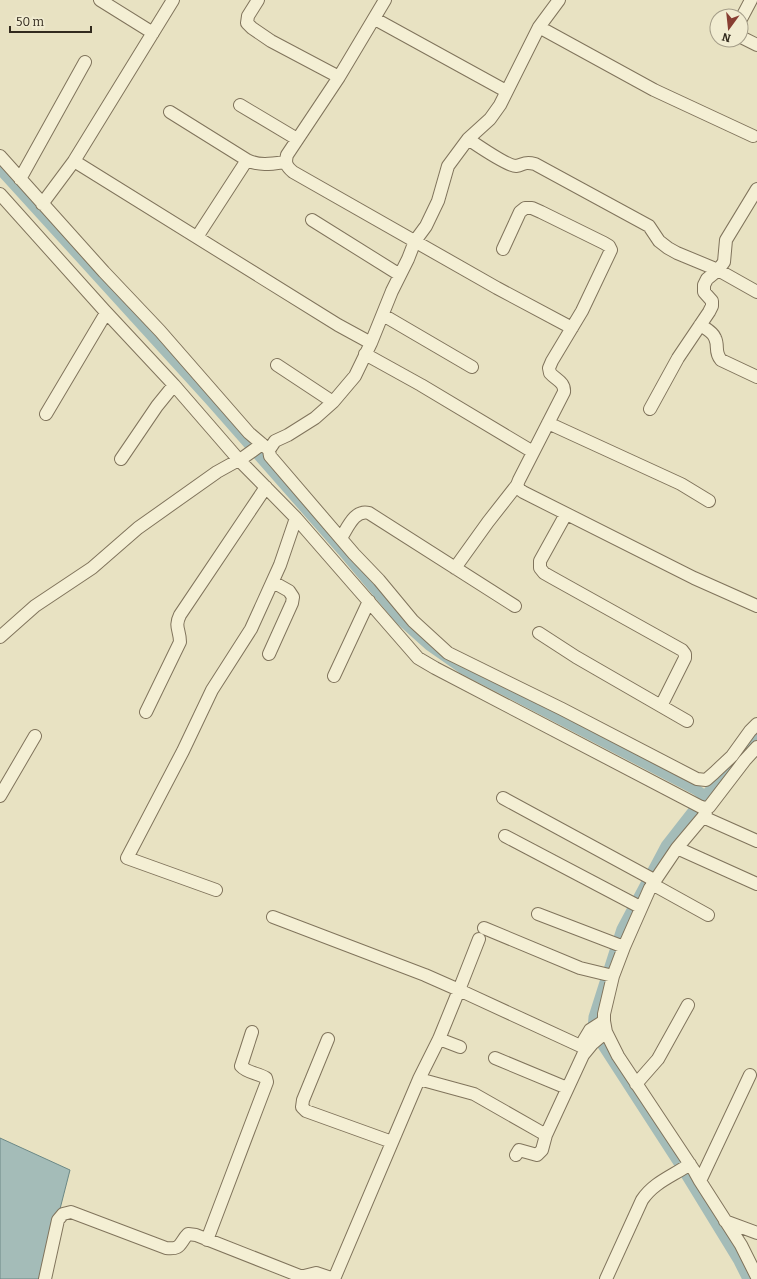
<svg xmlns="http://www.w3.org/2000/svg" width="757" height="1279" font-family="Bitter,serif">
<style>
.water{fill:#a4bcb8;stroke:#6c8885}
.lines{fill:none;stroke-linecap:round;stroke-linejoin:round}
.canal{stroke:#a4bcb8;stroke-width:11}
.minor-casing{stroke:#80745c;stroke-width:14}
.minor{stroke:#f4efd4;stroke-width:12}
</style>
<rect width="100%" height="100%" fill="#e8e2c2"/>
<path class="water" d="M0 1138 70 1170 42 1279H0Z"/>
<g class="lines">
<path class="canal" d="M0 169 211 401 342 550 400 619 429 645 462 668 695 789 705 796
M748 1279 739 1261 679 1163 593 1030 594 1017 622 929 666 846 705 796 757 739"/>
<defs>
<path id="minor" d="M100 0 153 33
M258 0 248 16 247 23 252 28 271 41 339 77
M385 0 339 77 287 155C285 163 286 166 293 172L497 288 572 328
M559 0 539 27 500 105 490 119 468 139 448 166 438 201 426 226 415 241 408 259 392 291 371 343 355 376 333 402 315 418 288 435 275 441 269 450 270 456 354 554 379 580 413 621 448 653 562 709 697 779 706 780 714 773 732 756 750 731 757 724
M375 19 506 91
M741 19 751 0
M539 27 654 90 753 136
M741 37 757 45
M240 105 297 139
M170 112 247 160C259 166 271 164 285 162
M468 139C477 145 507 166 516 166 524 165 523 161 535 164L649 226 659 241 668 248 677 253 718 270 757 292
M0 156 104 272 160 331 249 433 269 450
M74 161 338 325 371 343
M20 179 85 62
M0 194 104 310 174 385 239 460 296 518 418 658 435 668 703 808 709 807 745 760 757 747
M42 204 74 161 173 0
M312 220 400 275
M197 237 247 160
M503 249 520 212 525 208H532L541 212 604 243 609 246 611 250 582 311 552 361 549 368 550 373C556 380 565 382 564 392L519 480 517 485 519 489 523 492 694 578 757 606
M383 315 472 367
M700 325C705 328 713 332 715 338 719 346 714 352 721 360L757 377
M365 354 421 385 533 452
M277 365 333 402
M650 409 678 358 709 312 712 306V301L704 292V285L707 279 718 270 724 262 726 240 757 189
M46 414 106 313
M548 423 681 484 709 501
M121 459 157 406 174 385
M566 514 540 561V568L544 573 551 577 682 650 685 654V658L661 706
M341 538C348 527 355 509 369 513L515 606
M455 568 488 522 517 485
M539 633 576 657 687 721
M0 637 35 606 92 568 138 528 217 472 244 457 262 444
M269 654 292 603 293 597 289 591 273 582
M334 676 369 601
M146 712 180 642C180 630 174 627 180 615L266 487
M0 796 35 736
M503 798 654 880
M706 808V812L703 817 677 848 650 888 624 947 613 976 604 1014V1021L606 1032 618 1056 695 1172 700 1181 741 1245 757 1277
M703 817 757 841
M505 836 640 907
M677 848 757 884
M652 884 708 915
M216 890 127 858 183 751 212 690 251 629 280 565 296 518
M538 914 624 947
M273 917 425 975 459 990 439 1039 419 1079 334 1279
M484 928 580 968 613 976
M479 939 459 990 587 1049
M328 1039 303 1100 302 1107 306 1111 392 1142
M439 1039 460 1047
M587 1049 584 1040 590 1030 604 1021
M495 1058 567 1088
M419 1079 474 1094 546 1135 583 1055 592 1044 606 1032
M636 1084 658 1059 688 1005
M516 1155 519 1150 537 1155 542 1150 546 1135
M700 1181 750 1075
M725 1221 757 1233
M207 1240 267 1082 266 1078C258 1073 247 1073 241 1066L252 1032
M45 1279 58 1220 63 1214 71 1212 166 1248C182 1250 179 1243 188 1234L196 1235 300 1276H304L316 1273 334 1279
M606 1279 642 1200C654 1182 673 1176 690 1164"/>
</defs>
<use href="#minor" class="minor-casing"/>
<use href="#minor" class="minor"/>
</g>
<g transform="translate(729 28) rotate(195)"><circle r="19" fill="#f1ecd1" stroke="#a59e89"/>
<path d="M0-3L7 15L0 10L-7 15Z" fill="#883e32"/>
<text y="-6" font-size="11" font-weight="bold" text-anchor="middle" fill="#322a1e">N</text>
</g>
<path d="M10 26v6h81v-6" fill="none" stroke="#322a1e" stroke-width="2"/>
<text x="16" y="26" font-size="12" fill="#322a1e" stroke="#f1ecd1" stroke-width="3" paint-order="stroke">50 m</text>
</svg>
